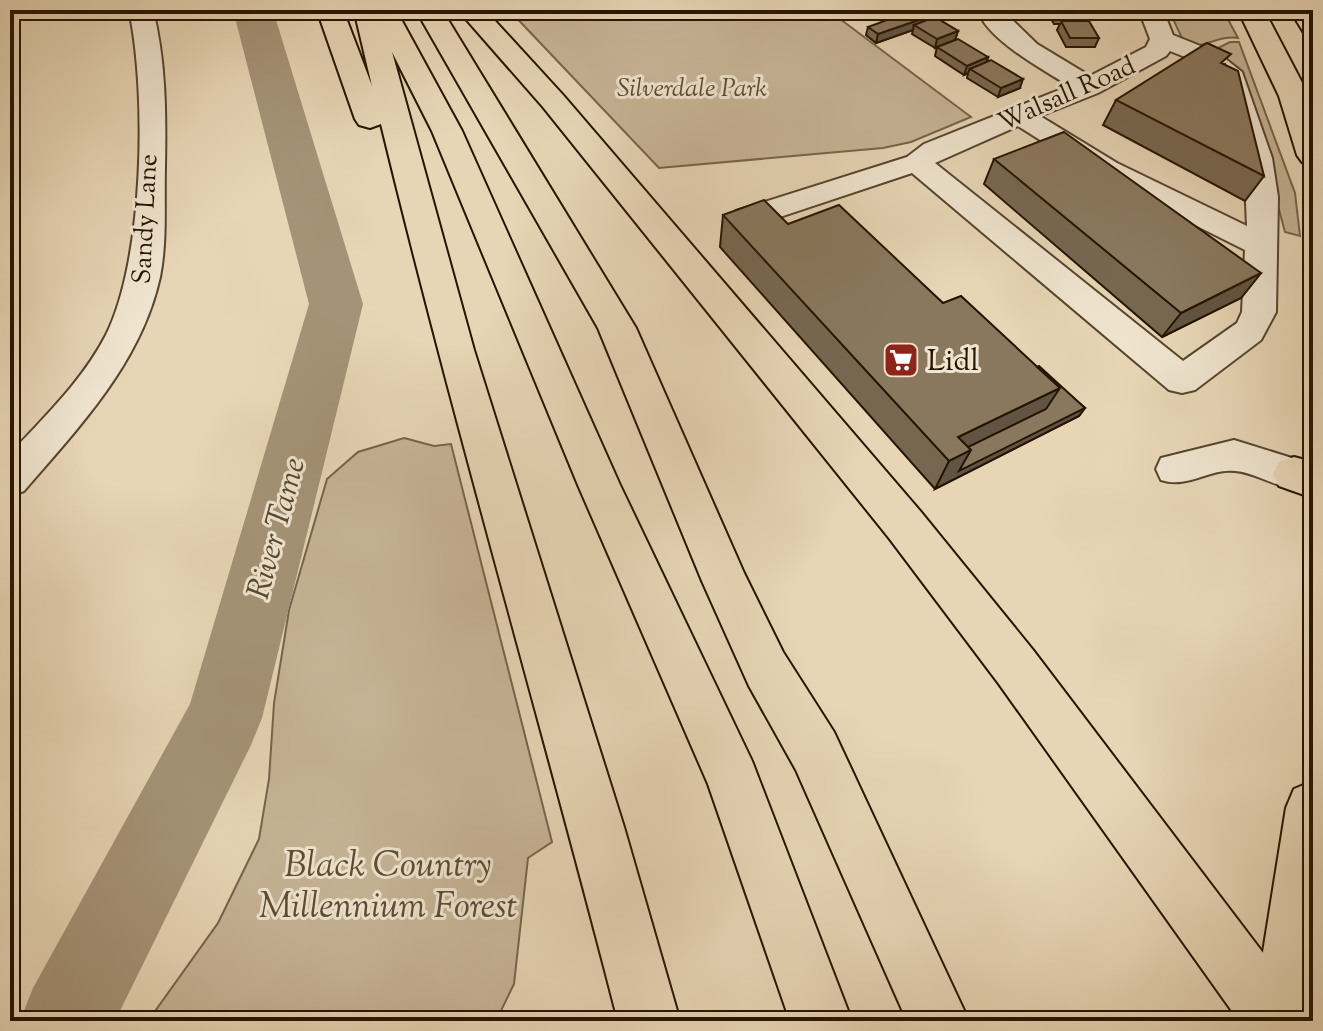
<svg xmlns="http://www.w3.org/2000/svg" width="1323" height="1031" font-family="'Sorts Mill Goudy',serif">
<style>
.green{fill:#c6b496;stroke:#76644b;stroke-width:2}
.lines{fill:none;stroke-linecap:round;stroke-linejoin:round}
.river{fill:#a59377;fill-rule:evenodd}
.minor-casing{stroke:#56442d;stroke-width:4}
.major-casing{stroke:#251400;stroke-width:4}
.highway-casing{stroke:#251400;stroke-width:4}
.minor{fill:#efe4cf;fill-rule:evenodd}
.major{fill:#e7d5b5;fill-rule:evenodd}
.highway{fill:#e7d5b5;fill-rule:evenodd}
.wall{fill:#776751;stroke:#251400;stroke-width:2}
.shaded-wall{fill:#615442;stroke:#251400;stroke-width:2}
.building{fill:#8a785e;stroke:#251400;stroke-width:2}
.labels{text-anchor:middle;stroke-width:6;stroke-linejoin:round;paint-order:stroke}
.far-park-label{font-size:26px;font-style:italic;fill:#5d4c34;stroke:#efe4cf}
.far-street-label{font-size:26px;fill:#251400;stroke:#efe4cf}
.poi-label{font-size:30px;fill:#251400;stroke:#efe4cf;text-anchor:start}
.water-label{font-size:32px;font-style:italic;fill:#584730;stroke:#efe4cf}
.near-park-label{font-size:36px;font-style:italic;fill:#5d4c34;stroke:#efe4cf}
</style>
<rect width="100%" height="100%" fill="#e7d5b5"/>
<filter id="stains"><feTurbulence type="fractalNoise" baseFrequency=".0025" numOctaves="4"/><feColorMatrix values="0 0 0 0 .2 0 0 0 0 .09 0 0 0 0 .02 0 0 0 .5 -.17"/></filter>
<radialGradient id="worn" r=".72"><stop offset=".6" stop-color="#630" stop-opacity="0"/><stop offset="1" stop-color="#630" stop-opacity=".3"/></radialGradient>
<path class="green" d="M509 10H828L971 117 911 142 883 148 659 168Z
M1169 10H1223L1238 38C1218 35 1204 49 1185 45Z
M1230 42H1239L1295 193 1300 236 1285 232 1248 94 1210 52Z
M404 438 434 446 451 444 552 842 528 858 514 984 496 1021H148L218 923 259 839 269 779 274 703 289 610 327 479 358 452Z"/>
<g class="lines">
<path class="river" d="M233 10H273L363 304 262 718 251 745 115 1021H20L33 988 190 704 309 304Z"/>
<defs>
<path id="minor" d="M129 10H153C166 62 166 114 165 168 164 204 167 242 160 277 141 363 79 427 24 491L10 496V454C44 417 83 380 106 335 144 259 147 93 129 10Z
M978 10H1002L1037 44 1090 76 1146 47 1150 39 1139 10H1163L1173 35 1218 53 1242 72 1272 158 1278 197 1276 312 1261 340 1195 390 1182 393 1169 390 912 173 747 228 736 225 732 218 736 211 907 157 924 144 1069 86C1044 70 986 39 978 10ZM1170 51 1200 63 1217 76 1244 158 1247 226 1117 163 1040 116 1098 93 1166 56ZM1018 126 1097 176 1245 250 1242 312 1237 323 1183 361 935 163Z
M1234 440 1308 463 1313 473 1308 485C1281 494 1261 473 1235 471 1209 468 1188 489 1161 480L1156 469 1161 458Z"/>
<path id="major" d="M1238 10H1264L1309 96 1313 109V164L1302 162 1297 155 1279 96Z
M1290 10H1313V35L1304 33Z
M1294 457 1313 462V498L1279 486 1273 474 1279 462Z
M1313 781V1021H1252L1286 808 1294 789Z"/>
<path id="highway" d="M317 10H343L372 86 356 18 360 12 396 10 462 131 620 485 752 761 852 1021H790L708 784 578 485 432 131 392 52 474 350 624 827 680 1021H618C541 721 454 425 381 124L370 128 359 125 355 119Z
M416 10H442L636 328 744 573 783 652 834 732 969 1021H907L796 770 749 686 702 581 598 328Z
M458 10H485L563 95 921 512 1033 650 1298 999 1307 1021H1239L999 684 889 538 543 107Z"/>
</defs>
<use href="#minor" class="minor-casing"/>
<use href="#major" class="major-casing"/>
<use href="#highway" class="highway-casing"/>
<use href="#minor" class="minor"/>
<use href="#major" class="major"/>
<use href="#highway" class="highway"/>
</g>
<path class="wall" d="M1046 10H1082L1085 15 1083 21 1099 38 1095 47H1066L1057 30 1060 24H1054Z
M936 14 935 17 958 31 955 40 935 48 912 34 913 30 876 43 866 35 868 27Z
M937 47 988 57 987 62 1020 88 998 97 967 78 968 73 964 75 935 56Z
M1225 64 1264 176 1245 201 1103 125 1116 100Z
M994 159 1261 273 1241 298 1162 337 984 184Z
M723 215 788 224 943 303 1037 367 1085 408 1079 416 935 489 720 247Z"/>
<path class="shaded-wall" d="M936 14 934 22 914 25 913 30 876 43 878 34Z
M958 31 955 40 935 48 937 39Z
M988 57 985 66 970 69 968 73 964 75 967 66Z
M1023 79 1020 88 998 97 1001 88Z
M1261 273 1241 298 1162 337 1181 313Z
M1060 388 1085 408 1079 416 935 489 949 461 958 437Z"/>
<path class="building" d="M914 10H930L936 14 878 34 868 27Z
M1055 10H1082L1085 15H1057Z
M935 17 958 31 937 39 914 25Z
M1061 21H1089L1099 38H1070Z
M958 39 988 57 967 66 937 47Z
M1207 43 1231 54 1221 63 1238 71 1264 176 1116 100Z
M991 60 1023 79 1001 88 970 69Z
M1064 132 1261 273 1181 313 994 159Z
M764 200 788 224 839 205 943 303 961 296 1060 388 958 437 971 450 949 461 723 215Z
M1039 366 1085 408 959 471 971 450 968 447 1046 409 1060 388 1037 367Z"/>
<defs>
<symbol id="supermarket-square" viewBox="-11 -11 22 22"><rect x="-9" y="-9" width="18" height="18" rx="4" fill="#8f2418" stroke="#efe4cf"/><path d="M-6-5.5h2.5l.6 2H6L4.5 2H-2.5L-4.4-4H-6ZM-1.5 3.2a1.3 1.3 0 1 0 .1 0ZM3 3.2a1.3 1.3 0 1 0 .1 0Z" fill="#fff"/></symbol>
</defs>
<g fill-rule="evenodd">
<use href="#supermarket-square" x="881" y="340" width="40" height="40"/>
</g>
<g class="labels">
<g class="far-park-label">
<text x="692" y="96">Silverdale Park</text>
</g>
<g class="far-street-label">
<text transform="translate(1066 93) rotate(-24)" y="9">Walsall Road</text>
<text transform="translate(144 219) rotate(-87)" y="9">Sandy Lane</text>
</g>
<g class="poi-label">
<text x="927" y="370">Lidl</text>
</g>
<g class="water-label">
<text transform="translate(275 528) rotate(-75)" y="11">River Tame</text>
</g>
<g class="near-park-label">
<text x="388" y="876">Black Country<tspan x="388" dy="41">Millennium Forest</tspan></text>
</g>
</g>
<rect width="1323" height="1031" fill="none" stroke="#e7d5b5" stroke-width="40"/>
<rect x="12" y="12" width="1299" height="1007" fill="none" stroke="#251400" stroke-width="4"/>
<rect x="20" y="20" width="1283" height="991" fill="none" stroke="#251400" stroke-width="2"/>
<rect width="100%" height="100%" filter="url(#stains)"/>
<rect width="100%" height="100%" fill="url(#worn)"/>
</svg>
